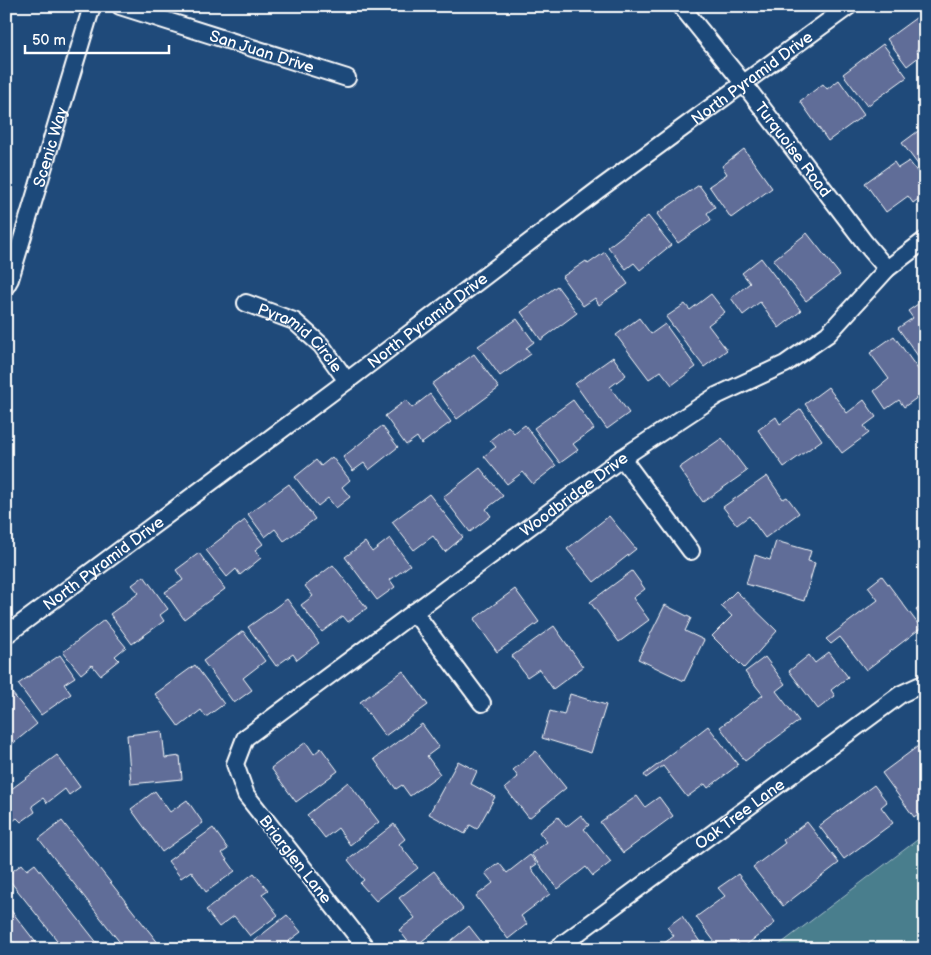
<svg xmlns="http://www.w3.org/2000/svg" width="931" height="955" font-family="'Balsamiq Sans',sans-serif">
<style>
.green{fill:#497e8d;stroke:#a4bec6}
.building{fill:#616d98;stroke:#fff}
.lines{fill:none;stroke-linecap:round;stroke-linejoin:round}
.street-casing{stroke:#fff;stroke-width:20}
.street{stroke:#1f4a7a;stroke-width:16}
.labels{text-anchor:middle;stroke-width:4;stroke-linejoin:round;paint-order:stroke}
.street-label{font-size:16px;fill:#fff;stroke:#1f4a7a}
</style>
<rect width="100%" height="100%" fill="#1f4a7a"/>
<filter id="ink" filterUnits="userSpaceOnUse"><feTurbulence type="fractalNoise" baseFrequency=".02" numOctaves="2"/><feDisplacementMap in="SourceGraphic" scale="10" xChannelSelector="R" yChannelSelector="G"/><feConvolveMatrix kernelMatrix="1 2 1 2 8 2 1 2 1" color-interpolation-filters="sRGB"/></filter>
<g filter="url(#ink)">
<path class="green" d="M925 834V949H774Z"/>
<path class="building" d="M924 12 925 44 916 50 920 56 907 66 887 39Z
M883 44 907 77 867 106 843 74Z
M839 80 864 115 828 141 800 101 823 84 827 89Z
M925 126V174L902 143Z
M744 149 772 188 731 218 709 186 727 174 722 166Z
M909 161 925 182V194L913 203 908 196 886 212 865 183 894 162 898 168Z
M699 185 715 207 707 213 711 220 678 243 657 214Z
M648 216 671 245 640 270 634 263 626 269 608 247Z
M807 233 840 275 806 301 773 260Z
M605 252 628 284 599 305 595 298 583 306 562 277 586 261 588 264Z
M761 258 801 311 779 328 760 302 743 315 731 298 750 283 742 273Z
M557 286 577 313 541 340 521 312Z
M711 294 725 312 708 325 727 350 704 367 666 317 685 304 690 310Z
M925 299V362L923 363 898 328 913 318 908 311Z
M639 318 651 334 665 324 696 367 672 385 661 371 649 379 616 335Z
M517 319 534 342 526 348 531 354 500 376 478 346Z
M894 336 925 379V392L904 407 899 400 886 409 874 391 889 379 870 353Z
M474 354 499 388 457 419 432 384Z
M613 357 626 375 610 387 629 413 607 429 575 384Z
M828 387 847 413 864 400 876 417 864 426 869 433 842 453 805 404Z
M430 394 451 422 421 444 417 437 406 445 385 416 406 400 412 408Z
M573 400 594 429 573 444 578 450 560 463 534 428Z
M801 409 822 440 784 467 758 430 776 417 780 424Z
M525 425 556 466 533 484 523 472 507 484 484 456 496 447 490 440 508 426 514 433Z
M382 426 398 447 369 470 364 463 353 471 343 457Z
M722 438 747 471 703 502 679 468Z
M332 457 350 480 342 487 350 497 336 508 328 498 318 506 295 477 316 460 321 466Z
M480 468 503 496 486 509 491 516 470 532 443 497Z
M767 476 783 499 787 497 799 513 765 538 749 516 737 525 723 507Z
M289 484 315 519 284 541 275 529 265 537 248 514Z
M429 494 463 537 445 552 433 536 414 550 392 522Z
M609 516 636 549 594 582 567 549Z
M245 520 263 544 255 550 261 558 240 575 236 569 227 577 206 550Z
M390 538 410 565 390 580 395 587 377 600 345 557 365 542 372 552Z
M776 541 811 551 808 561 815 563 804 601 746 584 755 555 770 560Z
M199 553 225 589 184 619 165 592 183 580 176 570Z
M333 565 367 608 348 622 343 616 322 632 301 605 313 596 305 586Z
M632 571 645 589 633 598 649 620 619 642 590 602Z
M144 576 168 609 160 615 164 621 132 644 110 614 139 593 132 585Z
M882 576 921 628 866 670 840 637 831 644 826 639 878 600 868 587Z
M515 589 539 622 497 652 474 619Z
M736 591 777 631 744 668 712 636 732 616 721 606Z
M287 599 319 643 297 660 293 654 276 666 248 627Z
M925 604V622L916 610Z
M665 605 691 618 685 631 704 640 684 681 638 659Z
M104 620 126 647 115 656 119 660 100 675 92 665 81 674 63 652Z
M554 626 583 667 553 689 539 669 527 677 512 656Z
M243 631 265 661 243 678 252 690 234 703 203 661Z
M829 652 848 677 831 690 835 696 818 709 789 671 809 655 815 663Z
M60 655 75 677 64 684 71 694 41 715 18 684Z
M765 657 785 684 776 691 799 721 745 761 720 727 763 695 745 672Z
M195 665 224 704 206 717 201 710 179 727 155 694Z
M403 671 428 705 385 736 360 702Z
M8 688 37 724 11 745 6 739V690Z
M570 694 606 705 591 753 542 738 550 711 564 715Z
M422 724 439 747 427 756 440 774 410 796 402 785 396 789 374 759Z
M708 726 738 765 708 788 705 784 687 797 663 766 646 778 644 775Z
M162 731 165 758 180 756 182 779 131 784 127 735Z
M925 741V809L914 817 882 773Z
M306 742 314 754 321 748 338 771 296 802 271 768Z
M536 751 566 788 529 818 505 788 518 777 513 770Z
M57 755 80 787 69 795 65 789 47 803 43 798 32 806 35 812 21 822 17 818 6 826V793Z
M458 761 477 771 471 784 495 797 477 829 470 825 465 834 429 814Z
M348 782 379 822 350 845 338 828 325 838 307 815Z
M874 785 887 802 881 807 893 823 844 859 819 826Z
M155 791 170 812 187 800 203 823 162 852 131 809Z
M637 796 645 807 659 797 673 816 623 853 600 822Z
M581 815 589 825 584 829 611 862 593 876 586 867 558 889 531 854 547 842 539 832 558 817 566 827Z
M62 821 163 949H125L39 839Z
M807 822 839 863 783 906 753 867 785 843 783 840Z
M394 824 405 839 399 844 418 868 376 901 360 883 364 880 348 860Z
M213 828 228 849 222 853 235 871 206 892 191 871 181 878 168 861Z
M530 855 537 864 531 868 550 894 521 916 527 924 508 939 476 896 493 883 485 873 499 863 507 873Z
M22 864 27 870 35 864 102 949H64L6 876Z
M434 871 463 909 413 948 399 930 415 918 399 898Z
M254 873 268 890 262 894 278 915 250 936 234 916 219 927 206 910Z
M738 874 775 923 742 948 738 943 730 949H720L696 917 725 896 718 888Z
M6 904 41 949H19L6 932Z
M287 915 301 932 289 941 295 949H247L246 947Z
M682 916 705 949H656L674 936 667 927Z
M469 926 487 949H441Z"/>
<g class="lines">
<defs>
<g id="street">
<path id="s1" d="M120 6 347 78"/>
<path id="s2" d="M681 6 744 84 865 243 887 269"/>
<path id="s3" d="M6 286 10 279 92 6"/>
<path id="s4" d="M246 303 294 321 321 345 347 381"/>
<path d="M622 458 691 551"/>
<path d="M414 612 482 703"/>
<path id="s5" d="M6 635 347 381 598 190 849 6"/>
<path id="s6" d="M367 949 246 795 235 764 245 738 622 458 716 396 785 364 828 334 887 269 925 240"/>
<path id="s7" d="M556 949 901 694 925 683"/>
</g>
</defs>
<use href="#street" class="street-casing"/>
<use href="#street" class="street"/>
</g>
</g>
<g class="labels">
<g class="street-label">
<text dy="6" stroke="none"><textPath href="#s1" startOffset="149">San Juan Drive</textPath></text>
<text dy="6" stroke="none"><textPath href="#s5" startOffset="931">North Pyramid Drive</textPath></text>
<text dy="6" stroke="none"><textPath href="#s3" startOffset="146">Scenic Way</textPath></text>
<text dy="6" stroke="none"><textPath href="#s2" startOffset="182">Turquoise Road</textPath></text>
<text dy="6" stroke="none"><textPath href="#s5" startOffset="526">North Pyramid Drive</textPath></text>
<text dy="6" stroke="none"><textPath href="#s4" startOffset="66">Pyramid Circle</textPath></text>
<text dy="6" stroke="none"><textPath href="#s6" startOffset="666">Woodbridge Drive</textPath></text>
<text dy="6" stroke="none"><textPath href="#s5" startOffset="121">North Pyramid Drive</textPath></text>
<text dy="6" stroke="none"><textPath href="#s7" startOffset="228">Oak Tree Lane</textPath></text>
<text transform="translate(296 859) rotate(52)" y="6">Briarglen Lane</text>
</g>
</g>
<rect width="931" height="955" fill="none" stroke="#1f4a7a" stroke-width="25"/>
<rect x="12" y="12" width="906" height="930" fill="none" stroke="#fff" stroke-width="2" filter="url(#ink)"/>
<path d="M25 45v8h144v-8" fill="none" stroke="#ffffff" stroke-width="2.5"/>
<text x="32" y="45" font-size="15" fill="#ffffff" stroke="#1f4a7a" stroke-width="4" paint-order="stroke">50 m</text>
</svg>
